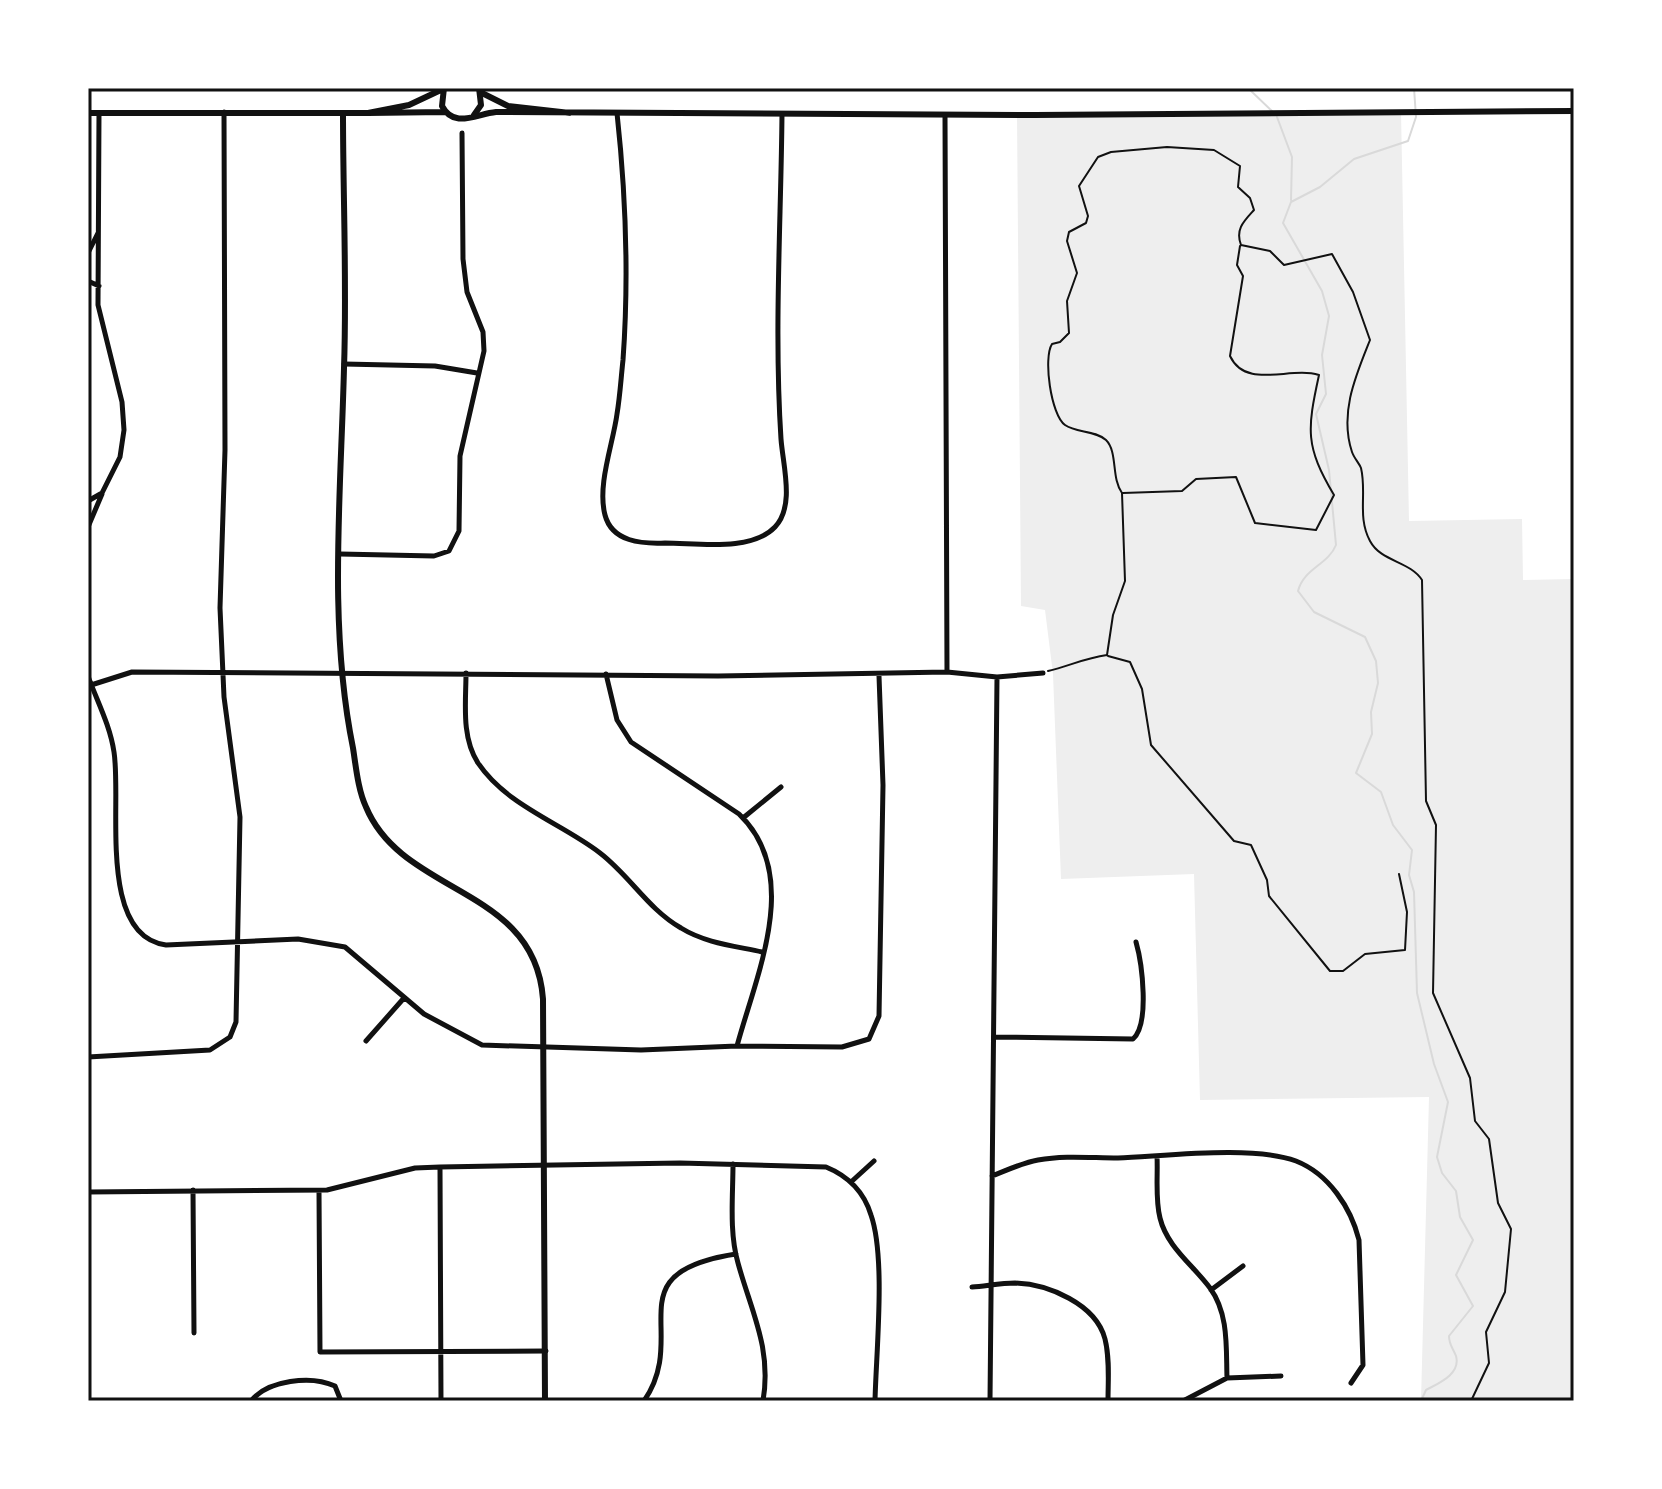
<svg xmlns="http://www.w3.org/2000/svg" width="1662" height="1489" font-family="'Work Sans',sans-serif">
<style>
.green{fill:#eee}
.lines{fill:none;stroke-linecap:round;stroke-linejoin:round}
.stream{stroke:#d9d9d9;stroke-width:2}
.path{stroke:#111;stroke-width:2}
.minor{stroke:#111;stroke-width:5}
.tertiary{stroke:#111;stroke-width:6}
.neatline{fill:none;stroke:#111;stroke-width:3}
</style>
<rect width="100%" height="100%" fill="#fff"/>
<path class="green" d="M1401 112 1409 521 1522 519 1523 580 1574 579V1401H1421L1429 1097 1200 1100 1194 874 1061 879 1053 674 1045 610 1021 606 1017 115Z"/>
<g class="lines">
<path class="stream" d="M1248 88 1273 112
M1414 88 1416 117 1408 141 1354 159 1320 187 1291 202 1283 223 1322 291 1329 316 1322 355 1326 394 1316 414 1329 470 1336 545C1328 565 1304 568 1298 591L1314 612 1365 637 1376 661 1378 683 1371 712 1372 734 1356 773 1381 792 1393 825 1412 850 1409 875 1414 892 1417 993 1434 1064 1448 1102 1437 1157 1442 1173 1456 1191 1460 1217 1473 1240 1456 1275 1473 1306 1449 1336C1449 1345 1453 1348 1456 1356 1461 1374 1439 1383 1426 1390L1421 1401
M1277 117 1292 157 1291 200"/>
<path class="path" d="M1123 493 1182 491 1196 479 1236 477 1255 523 1316 530 1334 495C1305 446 1307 430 1319 375 1290 366 1246 390 1230 356L1243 276 1237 265 1240 246
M1108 656 1130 662 1142 689 1151 745 1234 841 1251 845 1267 880 1269 896 1330 971H1343L1365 954 1405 950 1407 912 1399 874
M1048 671C1069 666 1085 658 1107 655L1113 615 1125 581 1122 493C1111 478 1118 452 1106 440 1095 430 1076 433 1065 425 1051 415 1043 358 1052 344L1060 342 1069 333 1067 301 1077 273 1067 241 1069 232 1086 223 1088 216 1079 186 1098 157 1111 152 1167 147 1214 150 1240 166 1238 187 1250 198 1254 210C1244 221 1235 229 1241 245L1270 251 1284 265 1332 254 1353 292 1370 340C1356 375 1339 413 1352 452 1354 458 1359 463 1361 468 1367 493 1357 517 1370 541 1381 562 1410 561 1422 580L1426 801 1436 825 1433 993 1470 1078 1475 1121 1489 1139 1498 1203 1511 1229 1505 1292 1486 1332 1489 1363 1471 1401"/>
<path class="minor" d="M617 113C626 196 629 277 623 360 621 378 620 396 617 414 613 444 597 485 605 515 612 542 642 544 665 543 698 543 751 552 775 527 795 506 783 466 781 439 774 332 781 222 782 114
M945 115 947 672
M88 253 98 233
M88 281 99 286
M344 364 435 366 477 373
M88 501 102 493 120 457 124 430 122 402 98 305 99 113
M88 527 102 494
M340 554 434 556 449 551 459 531 460 456 484 351 483 332 467 292 463 259 462 133
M466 673C466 702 461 737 478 763 507 806 561 823 600 853 630 876 648 909 681 928 705 943 735 946 762 952
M606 674 617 720 631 742 739 814C803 875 756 975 737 1046
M88 676C97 701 110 725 114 752 122 802 97 936 166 945L298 939 345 947 424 1014 482 1045 641 1050 737 1046 842 1047 869 1039 879 1016 883 785 879 676
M88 686 132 672 718 676 947 672 997 677 1043 673
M743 818 781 787
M995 1037 1133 1039C1150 1024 1142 963 1136 942
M366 1041 404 998
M88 1057 210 1050 230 1037 236 1022 240 817 224 697 220 608 225 450 224 112
M1157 1156C1158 1176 1155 1199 1160 1218 1167 1247 1193 1265 1210 1288 1229 1314 1226 1348 1227 1378
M733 1164C733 1196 729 1232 738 1263 751 1311 772 1348 763 1401
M440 1167 441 1401
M992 1176C1007 1170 1022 1163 1038 1160 1065 1155 1091 1158 1118 1158 1166 1156 1253 1145 1296 1161 1329 1174 1351 1208 1359 1240L1363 1365 1351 1383
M851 1182 874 1161
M193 1190 194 1333
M319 1191 320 1352 546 1351
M88 1192 327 1190 415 1168 440 1167 680 1163 826 1167C848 1176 864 1192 871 1215 886 1258 876 1353 875 1401
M972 1287C986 1286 1001 1283 1015 1283 1048 1284 1096 1304 1105 1339 1110 1359 1108 1381 1108 1401
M1211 1290 1243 1266
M251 1401C268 1380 311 1375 335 1386L341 1401
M644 1401C691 1333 612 1273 736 1254
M990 1401 997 677
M1183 1401 1227 1378 1281 1376"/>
<path class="tertiary" d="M444 88 442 106C454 129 476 114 496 112L1035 115 1574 111
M482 93 508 106 570 113
M88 113H368L409 105 443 89
M343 113C343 198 347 283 344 368 341 493 328 625 353 748 356 767 358 790 366 807 403 896 535 886 543 999L545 1401
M368 113 445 112
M474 115 481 105 479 88"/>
</g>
<rect width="1662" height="1489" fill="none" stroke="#ffffff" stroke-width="180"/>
<rect x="90" y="90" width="1482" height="1309" class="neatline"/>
</svg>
